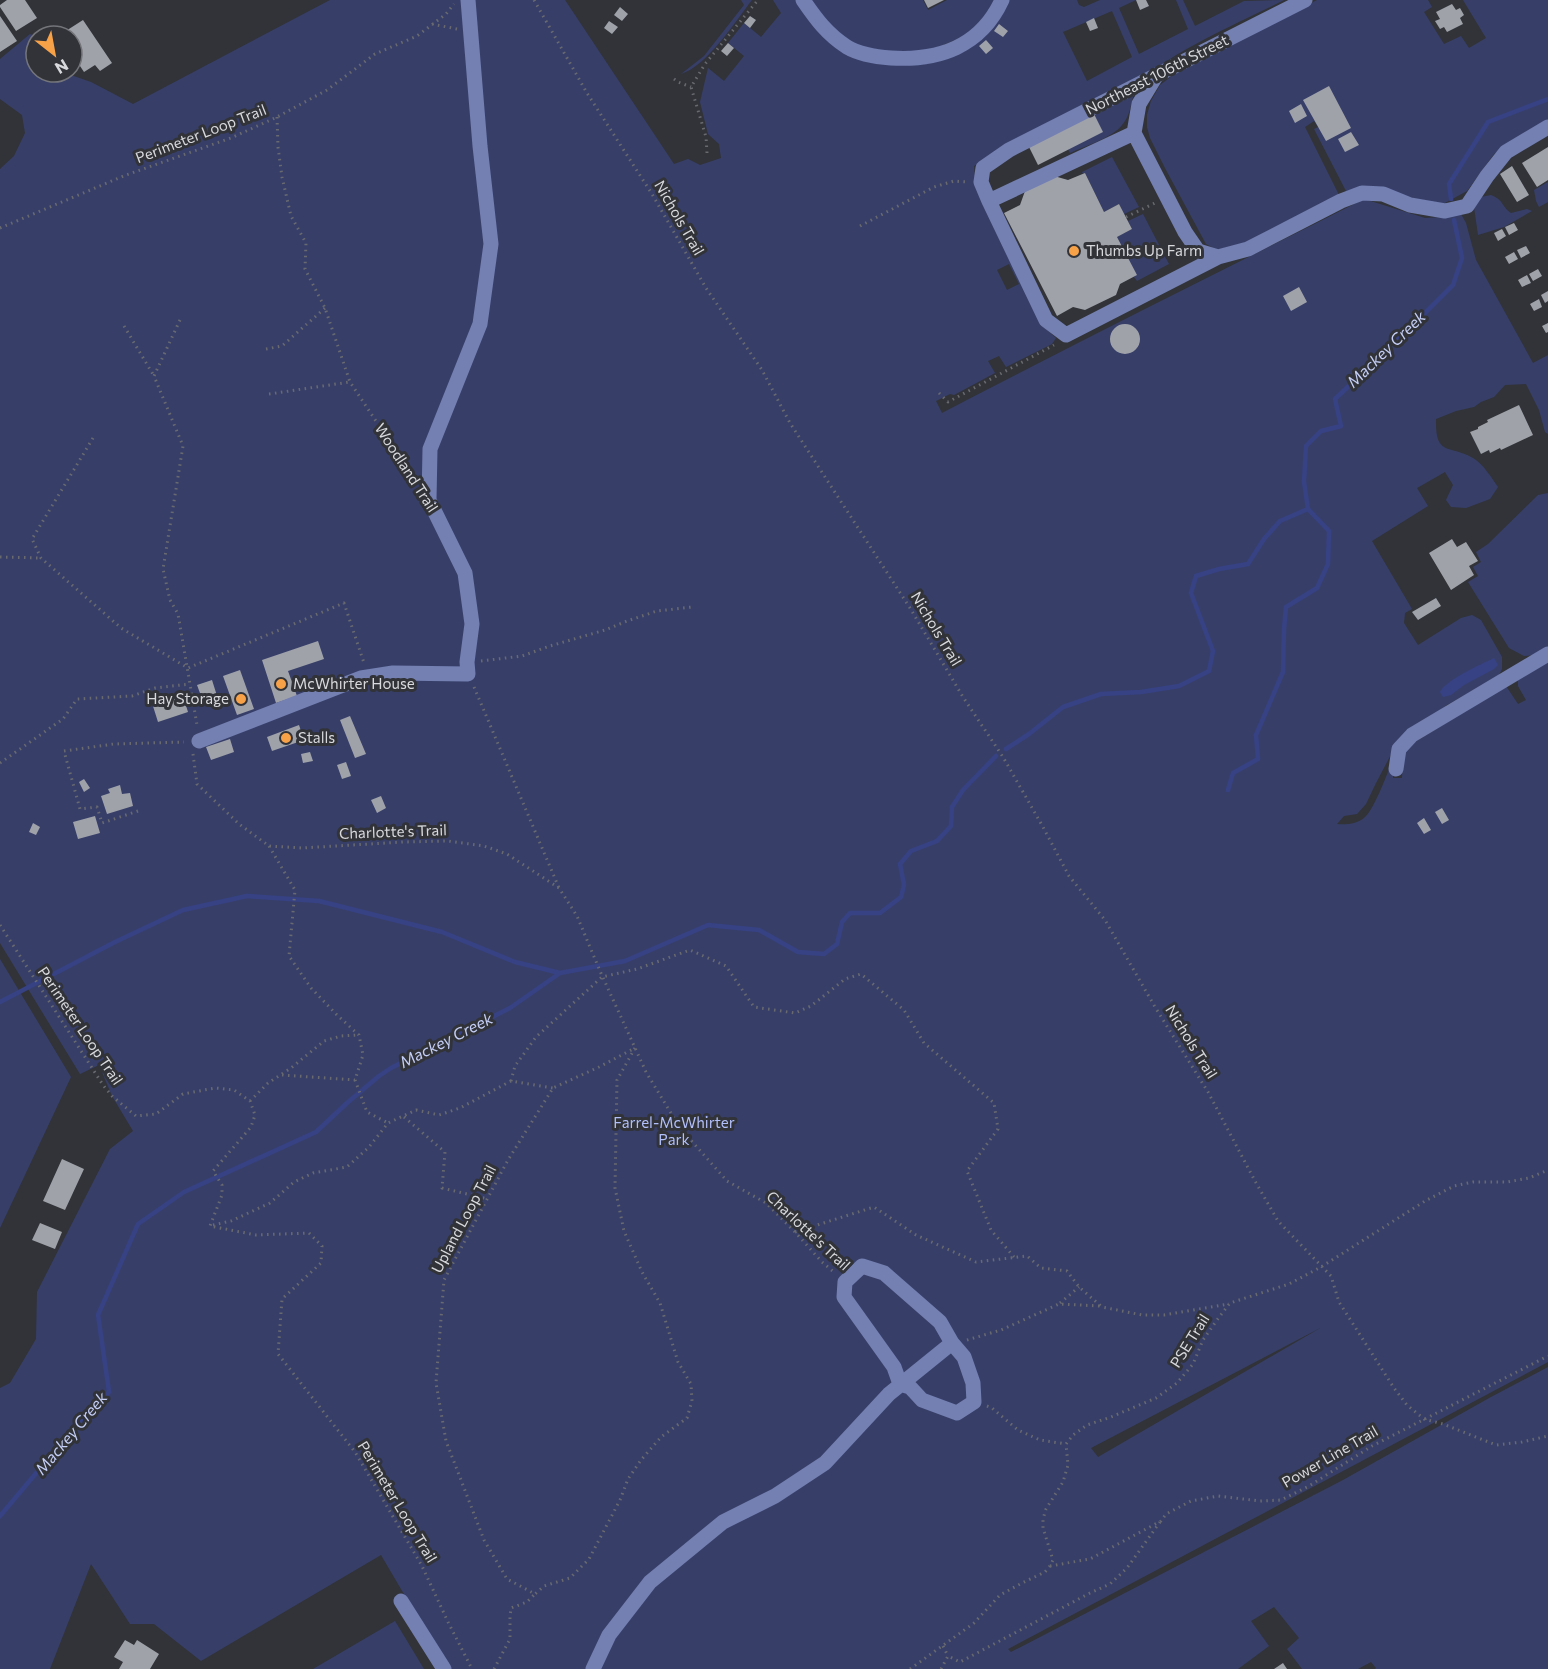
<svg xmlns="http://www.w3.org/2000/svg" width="1548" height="1669" font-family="Commissioner,sans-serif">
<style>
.green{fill:#373f69;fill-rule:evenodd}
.water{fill:#374285}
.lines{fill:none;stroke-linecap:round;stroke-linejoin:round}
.stream{stroke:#374285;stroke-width:4.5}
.building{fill:#a0a2aa}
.path{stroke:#696a70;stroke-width:3;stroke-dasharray:1.5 4.5;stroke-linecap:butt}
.minor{stroke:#7480b2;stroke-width:15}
.poi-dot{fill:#f7a248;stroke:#313339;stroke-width:2}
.labels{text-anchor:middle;stroke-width:6;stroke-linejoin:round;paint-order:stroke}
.street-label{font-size:15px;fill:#d8d9dd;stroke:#313339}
.poi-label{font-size:15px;fill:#d8d9dd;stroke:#313339;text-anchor:start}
.park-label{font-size:15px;fill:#b1bffa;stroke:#313339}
.water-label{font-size:16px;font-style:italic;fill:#c4cef6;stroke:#313339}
</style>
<rect width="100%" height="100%" fill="#313339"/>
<path class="green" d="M330 0H565L674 164 688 159 700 165 721 158 719 144 708 134 700 102 708 68 724 81 744 56 728 43 744 23 761 37 781 13 773 0H800L859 58 952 54 1006 0H1077L1079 5 1084 7 1100 0H1136L1119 8 1139 54 1188 29 1176 0H1183L1195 26 1244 1 1284 0C1237 24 1185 45 1143 78L1005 147 974 166 975 178 1041 324 1056 338 1052 344 1006 367 999 356 988 361 995 373 954 395 950 394 936 401 942 413C1082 340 1223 270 1364 199L1425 218 1445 217 1461 214 1466 223 1476 260 1533 363 1548 355V434L1545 432 1539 410 1526 384 1505 385 1494 397 1481 402 1474 407 1456 411 1436 419C1435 457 1449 444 1473 458 1484 465 1491 477 1498 487L1490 499 1466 508 1451 507 1446 500 1453 485 1445 472 1417 488 1428 506 1372 541 1412 609 1405 613 1404 623 1418 645 1461 618 1472 615 1481 620 1502 657V669L1498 677 1447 705 1397 743 1375 785 1366 804 1357 814 1344 816 1337 824C1346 825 1358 824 1365 817 1373 811 1387 775 1391 764L1394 765 1393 778H1402L1403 760 1407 747 1506 686 1518 704 1526 700 1518 686V676L1548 659V1362L1008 1649 1011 1652 1343 1480 1491 1397 1548 1367V1669H1375L1376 1668 1371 1662 1358 1669H1302L1287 1649 1299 1638 1274 1607 1251 1621 1269 1646 1238 1669H448L381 1555 201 1661 154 1624H130L91 1564 50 1669H0V1388L10 1383 36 1339 37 1292 110 1149 133 1131 112 1096 99 1065 80 1074 0 943V169L14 156 25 133 22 115 0 99V59L30 34 36 36V72H62L91 82 133 104ZM1112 11 1132 57 1087 81 1063 32ZM1009 264 1019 284 1007 290 997 270ZM1322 1327 1098 1457 1091 1448Z
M741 0H752C735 22 707 66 681 74L704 56 744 5Z
M807 0H923L928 10 947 0H996L983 20 964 36 925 53 867 50 833 31Z
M1317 0H1428L1432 7 1424 12 1444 44 1461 36 1469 48 1486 38 1463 0H1548V121L1494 154 1467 191 1443 204 1427 203 1380 187 1346 191 1314 129 1318 127 1314 121 1305 127 1339 195 1248 243 1225 249H1215L1206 244 1165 168 1150 138 1147 127V115L1151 101 1160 85 1176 73Z
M1134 93C1131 104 1130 116 1122 125 1112 138 1085 146 1070 153L1068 149 1094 114Z
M1112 157 1139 207 1124 214 1119 204 1104 212 1085 173 1083 174 1082 172Z
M1548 182V202L1539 207 1536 201 1534 190Z
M1491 195C1504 200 1501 206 1511 213L1527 209 1532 211 1504 227 1478 235 1474 207 1481 197Z
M1143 214 1169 264 1137 281 1134 277 1136 275 1117 237 1132 229 1128 221Z
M1548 493V648L1537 655 1524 656 1509 648 1468 582 1478 576 1473 567 1481 562 1476 552 1488 544 1538 495Z
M0 959 71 1077 0 1228Z
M395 1621 424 1669H313Z"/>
<path class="water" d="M1494 658 1498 665 1494 669 1464 685 1451 695 1443 697 1440 692C1447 679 1480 665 1494 658Z"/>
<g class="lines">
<path class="stream" d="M1451 199 1449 184 1488 122 1548 99
M1006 749 1029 734 1063 707 1101 694 1141 692 1179 686 1209 671 1213 651 1191 593 1196 576 1219 569 1248 564 1264 539 1280 521 1308 509 1304 482 1306 446 1321 431 1341 426 1335 399 1404 334 1453 285 1462 258 1454 220
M1228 790 1233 773 1258 759 1256 735 1283 672 1284 629 1286 607 1317 588 1328 564 1329 531 1308 509
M0 1002 115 942 183 910 247 896 319 901 442 932 515 962 560 973
M0 1516 64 1440 109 1392 98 1315 138 1224 184 1192 316 1132 347 1103 379 1076 391 1068 510 1008 560 973 625 961 708 925 759 930 798 952 824 954 837 944 842 922 850 913H880L901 897 904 885 900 864 911 851 937 841 951 826 952 807 963 790 996 756"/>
</g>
<path class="building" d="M7 0H25L37 18 16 31 0 7V5Z
M924 0H944L928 8Z
M1136 0H1146L1149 6 1140 10Z
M1452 4 1456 10 1460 8 1464 15 1460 18 1463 24 1447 32 1444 27 1440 29 1435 21 1440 19 1436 12Z
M620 7 628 14 622 21 614 15Z
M0 16 17 41 0 52Z
M750 16 756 20 750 28 744 23Z
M1094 18 1098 28 1090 31 1086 22Z
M83 20 112 63 100 71 95 65 84 72 72 54V36H58Z
M609 21 618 27 612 34 604 28Z
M999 24 1008 31 1003 37 994 31Z
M986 40 993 48 986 54 979 46Z
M728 43 734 48 727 56 721 51Z
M1329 86 1351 128 1326 141 1303 100Z
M1301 104 1307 116 1295 123 1289 111Z
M1094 114 1103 132 1038 165 1029 147Z
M1351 132 1359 145 1345 152 1338 139Z
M1548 147V180L1537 187 1522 163Z
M1512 166 1529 195 1517 202 1500 174Z
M1085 173 1104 212 1119 204 1132 229 1117 237 1137 275 1120 284 1116 295 1085 310 1073 307 1057 316 1004 213 1020 205 1025 191 1054 176 1068 180Z
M1514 223 1518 230 1509 235 1505 227Z
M1502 229 1506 236 1498 241 1494 233Z
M1526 246 1530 253 1521 258 1517 250Z
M1514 252 1518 259 1509 264 1505 257Z
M1538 269 1542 276 1533 281 1529 274Z
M1527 275 1531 283 1522 287 1518 280Z
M1299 287 1307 302 1291 311 1283 296Z
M1548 291V301L1545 303 1541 295Z
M1539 299 1542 307 1534 311 1530 304Z
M1548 323V332L1546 333 1542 326Z
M1110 339a15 15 0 1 1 30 0a15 15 0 1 1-30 0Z
M1519 405 1533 435 1501 450 1500 448 1490 453 1489 450 1481 454 1470 432 1478 429V427L1488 422 1487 420Z
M1452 539 1457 547 1466 542 1478 561 1469 566 1474 575 1451 590 1429 553Z
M1436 598 1441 606 1418 620 1412 612Z
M318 641 324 659 288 671 297 696 276 703 262 660Z
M240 670 254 709 237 715 223 676Z
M212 680 218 699 204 704 197 685Z
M173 693 174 695 182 693 188 712 158 722 152 703 159 701 158 698Z
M350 716 366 754 355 758 340 720Z
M299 725 304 740 272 751 267 737Z
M230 739 234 752 211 760 206 747Z
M310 752 313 761 303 763 301 754Z
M346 762 351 776 342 779 337 765Z
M84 779 90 788 84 792 79 782Z
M120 785 122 794 130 793 133 806 107 814 101 796 110 793 108 789Z
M381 796 386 808 377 813 371 800Z
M1442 808 1449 820 1442 824 1435 812Z
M95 816 100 833 78 839 73 822Z
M1424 818 1431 830 1424 834 1417 823Z
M33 823 40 827 36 835 29 832Z
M62 1159 84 1169 65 1210 43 1201Z
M40 1223 62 1232 55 1249 32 1240Z
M125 1640 134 1645 137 1640 159 1654 150 1669H119L123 1662 114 1657Z
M1283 1663 1287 1669H1274Z"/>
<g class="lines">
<path class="path" d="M534 0 587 93 652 194 706 288 762 370 790 423 910 608 963 697 1003 757 1043 827 1069 876 1105 920 1155 1007 1208 1092 1255 1181 1278 1221 1331 1276 1339 1302 1394 1388 1407 1405 1424 1419 1443 1424 1496 1445 1522 1442 1548 1436
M432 24 457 29
M674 79 678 82 691 87
M277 117 278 147 282 177 291 216 306 243 305 269 325 308 350 382 414 478
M707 153 706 137 691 87 705 64 758 0
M1126 217 1155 203
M860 226 934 187 954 181 967 182
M0 228 126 175 231 138 277 117 327 90 375 54 417 36 446 14 454 4
M180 320 154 376 183 446 163 569 170 600 178 614 197 725
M124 326 154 376
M266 349 282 346 325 308
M939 393 948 402 1054 345
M269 394 350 382
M93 438 32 539 41 558 121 628 188 668 344 603 364 663
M0 557 41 558
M481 661 522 656 550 646 605 630 627 621 657 611 692 607
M474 687 559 888
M193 754 197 784 239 824 269 846 302 848 403 842 448 841 484 846 507 854 559 888 577 916 600 971 646 1072 680 1128 727 1181 766 1203 795 1232 822 1262 835 1273
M0 763 63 719 77 699 132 696 155 688 190 684
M138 811 102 823 97 807 80 809 64 751 114 744 184 742
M269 846 295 890 289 956 311 988 338 1016 359 1035 363 1055 355 1080 367 1112 388 1123
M0 925 103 1085 112 1096 136 1116 156 1114 183 1094 215 1088 234 1090 250 1101 255 1115 251 1127 213 1171 222 1185V1195L210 1226 256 1235 309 1233 322 1246 321 1263 282 1299 278 1354 355 1452 422 1566 448 1622 472 1669
M635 1048 617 1080 615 1188 624 1231 642 1272 660 1303 678 1362 691 1384 692 1401 687 1418 661 1437 641 1460 628 1479 620 1500 589 1559 570 1578 544 1586 535 1594 507 1579 484 1540 446 1441 436 1383 444 1280 508 1160 553 1088 599 1067Z
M282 1075 355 1080
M511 1081 515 1066 536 1037 602 977 637 969 690 950 726 966 754 1007 795 1013 811 1006 845 979 861 974 904 1010 924 1043 994 1103 998 1129 967 1171 991 1230 1014 1257
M250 1101 268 1083 291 1068 324 1041 341 1036 358 1035
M404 1117 445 1152 442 1188 488 1199
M213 1225 231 1221 270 1203 294 1182 313 1173 347 1167 369 1147 388 1123 416 1110 439 1115 460 1108 511 1081 553 1088
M795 1232 874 1207 916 1235 976 1262 1027 1256 1041 1268 1067 1271 1079 1287 1102 1307 1142 1315H1164L1229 1304
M1060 1303 1079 1287
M967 1340 1001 1330 1059 1304 1100 1306
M987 1406 992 1408 1018 1430 1040 1440 1066 1444
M1050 1566 1090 1559 1161 1521 1166 1514 1191 1501 1218 1496 1260 1501 1281 1500 1309 1486 1372 1446 1548 1356
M943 1646 948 1656
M494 1669 510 1639V1617L511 1608 527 1602 535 1594
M910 1669 974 1623 1000 1595 1022 1583 1045 1572 1050 1566 1053 1560 1043 1528V1519L1046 1509 1063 1482 1068 1465 1066 1444 1073 1435 1087 1425 1111 1417 1156 1398 1177 1383 1193 1364 1203 1340 1217 1320 1230 1303 1289 1284 1321 1267 1425 1201 1454 1186 1473 1182H1507L1529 1178 1548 1170
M941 1669 948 1656 960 1662 1090 1593 1110 1584 1127 1568 1160 1522"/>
<path class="minor" d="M803 0C816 19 827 34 847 47 859 54 877 57 891 58 939 61 981 46 1002 0
M1156 76 1139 104 1134 133 1185 232 1198 251 1218 257 1248 249 1341 201 1362 193 1383 194 1410 205 1445 211 1467 206 1487 176 1506 152 1548 127
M989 201 1134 133
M1218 257 1066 335 1046 320 989 201 981 182 983 168 1009 150 1305 0
M199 741 361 678 393 673 468 674 467 662 472 624 465 573 429 500 430 449 480 324 491 244 480 146 468 0
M1396 769 1399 749 1412 735 1548 654
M862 1266 884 1273 940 1322 952 1343 964 1357 973 1383 974 1402 957 1413 922 1400 910 1387 900 1384 894 1367 844 1297 845 1282Z
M401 1601 444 1669
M593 1669 609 1635 650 1582 723 1522 775 1496 825 1463 889 1394 952 1343"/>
</g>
<g class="poi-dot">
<circle cx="1074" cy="251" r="6"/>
<circle cx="281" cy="684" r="6"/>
<circle cx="241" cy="699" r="6"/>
<circle cx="286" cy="738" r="6"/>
</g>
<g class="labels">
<g class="street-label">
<text transform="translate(1157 75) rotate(-27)" y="5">Northeast 106th Street</text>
<text transform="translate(201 134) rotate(-21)" y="5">Perimeter Loop Trail</text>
<text transform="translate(679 218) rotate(60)" y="5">Nichols Trail</text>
<text transform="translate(406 468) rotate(57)" y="5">Woodland Trail</text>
<text transform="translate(936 629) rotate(59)" y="5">Nichols Trail</text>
<text transform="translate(393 832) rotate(-2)" y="5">Charlotte's Trail</text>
<text transform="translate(80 1026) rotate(56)" y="5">Perimeter Loop Trail</text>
<text transform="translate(1191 1042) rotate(58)" y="5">Nichols Trail</text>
<text transform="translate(464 1219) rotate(-62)" y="5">Upland Loop Trail</text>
<text transform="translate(808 1231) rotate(43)" y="5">Charlotte's Trail</text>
<text transform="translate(1190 1341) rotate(-58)" y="5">PSE Trail</text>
<text transform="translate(1330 1457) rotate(-30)" y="5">Power Line Trail</text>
<text transform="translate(397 1502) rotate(59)" y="5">Perimeter Loop Trail</text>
</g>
<g class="poi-label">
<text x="1086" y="256">Thumbs Up Farm</text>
<text x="293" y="689">McWhirter House</text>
<text x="229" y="704" text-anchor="end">Hay Storage</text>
<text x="298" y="743">Stalls</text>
</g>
<g class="park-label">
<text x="674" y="1128">Farrel-McWhirter<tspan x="674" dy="17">Park</tspan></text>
</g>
<g class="water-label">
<text transform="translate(1386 349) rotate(-44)" y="6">Mackey Creek</text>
<text transform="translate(446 1040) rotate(-27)" y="6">Mackey Creek</text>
<text transform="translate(71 1433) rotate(-50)" y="6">Mackey Creek</text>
</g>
</g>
<g transform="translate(54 54) rotate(149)"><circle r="28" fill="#313339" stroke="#74757b" stroke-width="1.5"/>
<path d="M0-4.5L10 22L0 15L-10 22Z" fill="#f7a248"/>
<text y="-9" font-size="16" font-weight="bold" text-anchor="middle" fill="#d8d9dd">N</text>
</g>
</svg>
